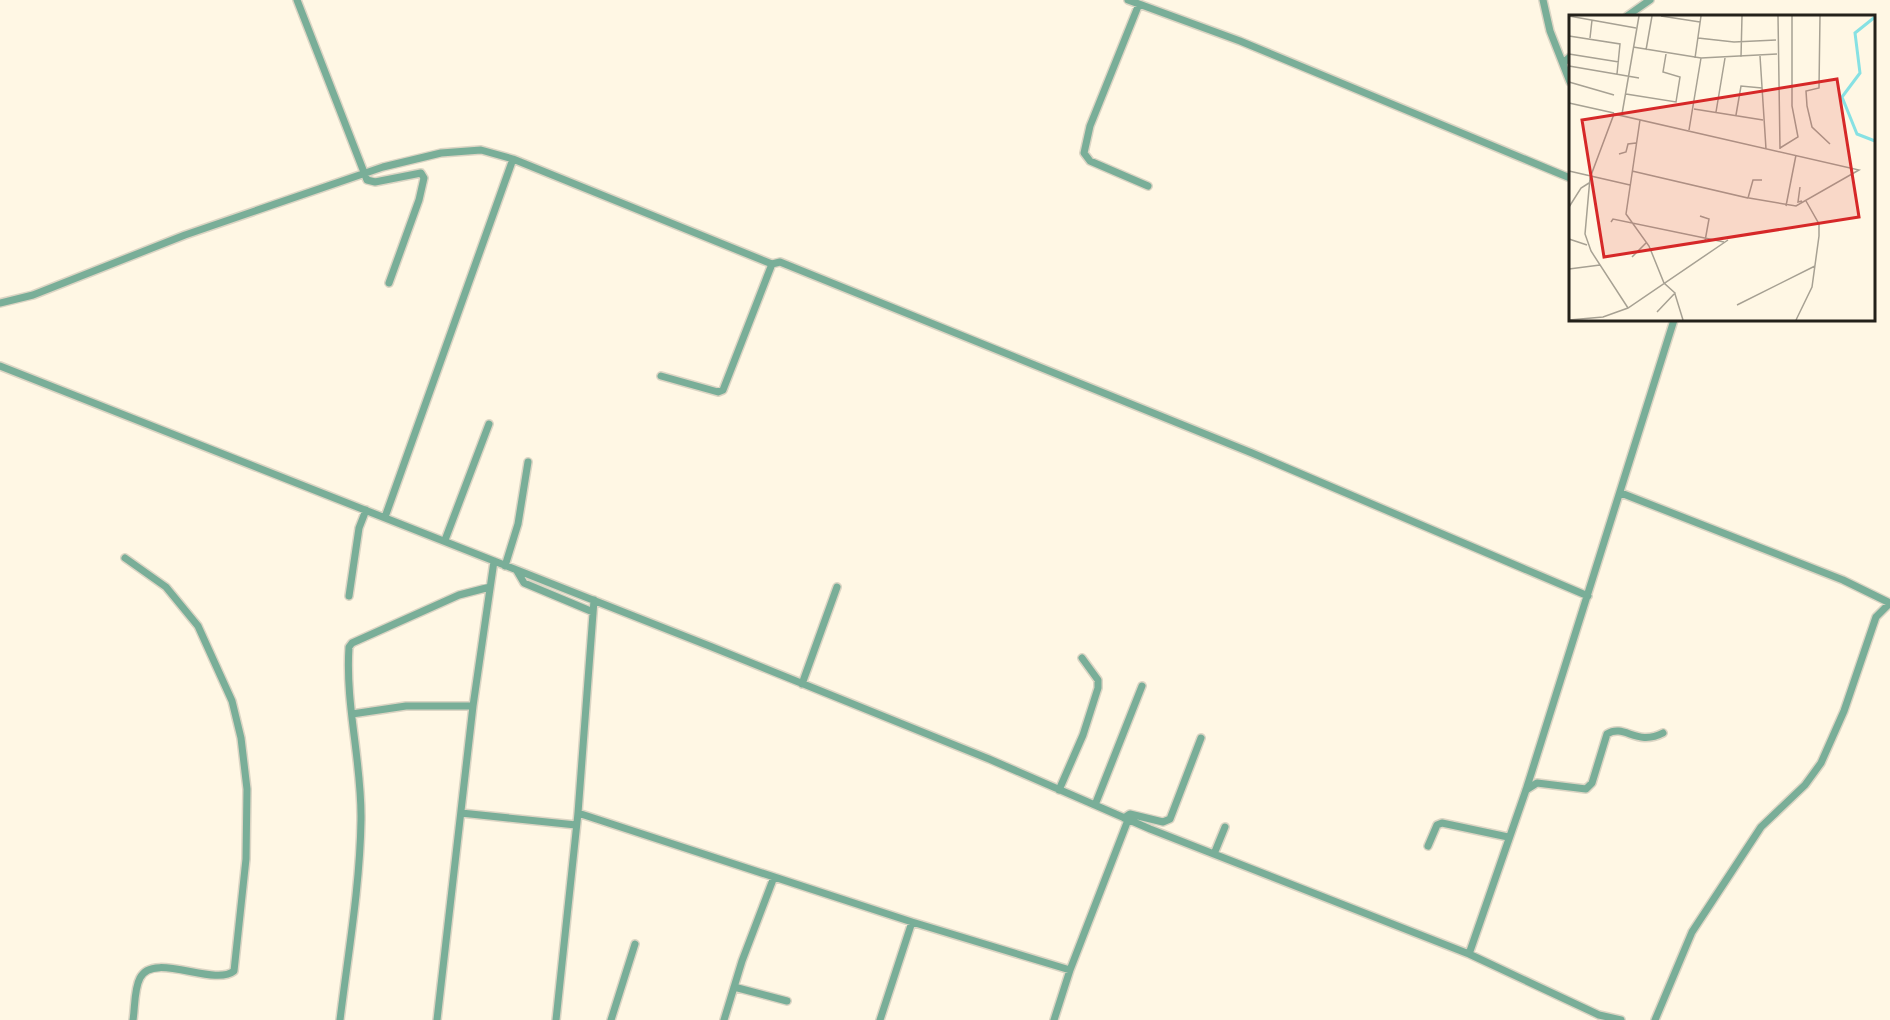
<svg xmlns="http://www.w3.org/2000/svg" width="1890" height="1020" font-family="Jost,sans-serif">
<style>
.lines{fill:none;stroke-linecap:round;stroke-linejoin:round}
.street-casing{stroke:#dcd5c4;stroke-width:10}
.street{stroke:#79ae98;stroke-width:7}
.inset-river{fill:none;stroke:#87e1e3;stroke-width:3}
.inset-road{fill:none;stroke:#a7a193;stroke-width:1.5}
.view{fill:#d62828;fill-opacity:0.15;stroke:#d62828;stroke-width:3}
.inset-edge{fill:none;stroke:#24211a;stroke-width:3}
</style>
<rect width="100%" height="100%" fill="#fff7e4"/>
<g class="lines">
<defs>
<path id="street" d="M297 0 367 180 375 182 421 173 424 178 419 200 389 283
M1128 0 1240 41 1570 178
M1543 0 1550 31 1570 82
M1139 4 1090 126 1084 153 1090 161 1148 186
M1627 16 1650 0
M1563 63 1570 57
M0 303 33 295 185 235 383 167 441 153 481 150 513 159 772 264
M0 366 712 647 989 759 1150 829 1469 954 1599 1015 1621 1020
M661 376 718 392 723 390 772 264 780 262 1252 453 1588 596
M1621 493 1843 580 1890 603
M385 517 513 159
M445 540 489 424
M125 558 166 587 198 626 232 701 241 738 247 789 246 859 234 971C214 987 153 951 140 978 134 989 135 1008 133 1020
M505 566 518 524 528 462
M517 571 524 583 593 612
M349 596 359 528 366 510
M802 684 837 587
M352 714 406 706H473
M1059 790 1083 735 1098 688V680L1082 658
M1526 790 1537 783 1586 789 1592 783 1607 734C1625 723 1636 747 1663 733
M1095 805 1142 686
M461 813 576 825
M578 813 912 922 1070 970
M1124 818 1130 814 1163 822 1170 819 1201 738
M1428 846 1437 825 1442 823 1508 837
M1214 854 1225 827
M1469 954 1526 790 1674 320
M734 987 787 1001
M340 1020C348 954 360 886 361 820 362 762 345 705 349 647L352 643 459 595 490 587
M437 1020 473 706 494 561
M556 1020 578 813 594 600
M611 1020 635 944
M724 1020 742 961 774 877
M880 1020 912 922
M1054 1020 1070 970 1128 820
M1655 1020 1692 932 1761 827 1805 785 1821 763 1844 711 1876 617 1890 603"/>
</defs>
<use href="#street" class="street-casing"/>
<use href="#street" class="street"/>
</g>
<g transform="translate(1569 15)">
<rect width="306" height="306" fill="#fff7e4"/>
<path class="inset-river" d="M306 2 286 18 291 58 273 82 288 119 306 126"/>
<path class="inset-road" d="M0 1 67 13M92 1 131 7M209 1 211 134M251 1 250 73 237 76 238 91 243 112 261 129M0 21 51 29 48 59M21 23 23 5M129 23 165 27 207 25M64 32 132 43 208 39M77 35 83 1M0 39 50 47M191 41 197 134M172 42 173 1M126 43 132 1M0 51 70 63M0 67 45 80M57 79 107 87 111 62 94 57 97 39M0 88 45 98M125 94 194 105M147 97 156 43M53 99 70 1M167 100 172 71 193 73M71 105 57 199 80 231 95 268 106 278 88 297M120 115 132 43M211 133 229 122 223 91V1M50 139 57 137 59 129 67 128M0 156 61 170M63 156 179 183 184 165H193M231 172 229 187 233 186M217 191 227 140M0 192 12 173 20 168M131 201 140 204 136 226M42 207 44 204 155 227M0 224 18 230M63 242 78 227M0 254 31 250M106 279 114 305M168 290 246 251M59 293 22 236 16 219 21 163 45 99 290 155 227 191 180 183M0 305 34 302 59 293 159 225M227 305 243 272 250 221V209L237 186"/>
<path class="view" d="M268 64 290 202 35 242 13 105Z"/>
<rect width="306" height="306" class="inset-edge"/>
</g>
</svg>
